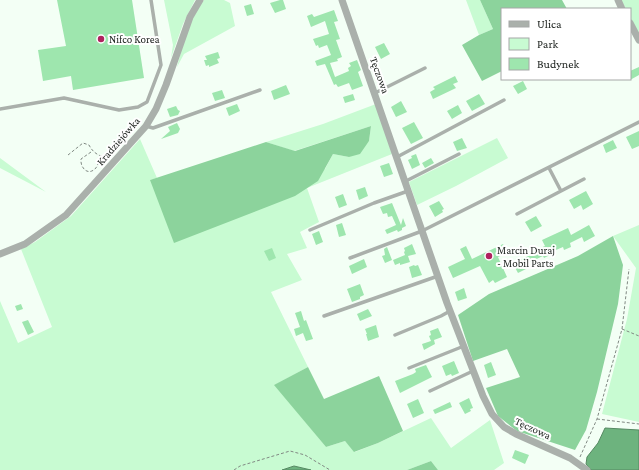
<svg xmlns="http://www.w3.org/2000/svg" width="639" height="470" font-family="'Crimson Pro',serif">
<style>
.green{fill:#c8fbd2}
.forest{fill:#8cd39c}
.water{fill:#6db37e;stroke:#568962}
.building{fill:#9ee6ae}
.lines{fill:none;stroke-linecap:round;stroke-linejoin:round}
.path{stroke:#818983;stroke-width:1;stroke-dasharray:3 2;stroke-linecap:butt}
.service{stroke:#aab0ab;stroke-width:3.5}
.minor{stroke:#aab0ab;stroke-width:7}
.poi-dot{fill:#af225e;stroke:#fff;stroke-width:1.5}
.labels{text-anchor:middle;stroke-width:4;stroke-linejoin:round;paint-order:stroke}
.poi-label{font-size:11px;fill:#212622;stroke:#fff;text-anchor:start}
.street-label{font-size:11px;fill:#212622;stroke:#fff}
</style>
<rect width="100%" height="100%" fill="#f3fff5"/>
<path class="green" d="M164 0H195L183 24 171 58 173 45Z
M204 0H224L230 3 235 26 184 54 177 67C183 46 188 16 204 0Z
M466 0H480L493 29 479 35Z
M621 0H639V34L630 17V9H626Z
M376 104 392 154 307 188 319 222 300 232 307 248 287 254 302 280 271 292 308 367 275 385 326 447 345 441 355 452 378 443 431 418 451 448 490 420 504 463 494 470H438L431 461 407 470H311L294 466 282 470H0V301L18 343 52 327 21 249 35 242 71 216 140 139 157 178 150 180 325 169 333 154 349 157 369 141 371 126 294 151 266 142 323 124Z
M497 138 508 158 456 186 417 205 409 182Z
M0 158 46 192 0 168Z
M639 225V422L602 414 627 319 636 268 613 236Z"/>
<path class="forest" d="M480 0H562L567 9H502V71L482 81 462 45 479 35 493 29Z
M371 126 369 141 360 154 349 157 333 154 318 181 295 196 174 243 150 180 266 142 295 151Z
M613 236 623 265 618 304 597 392 586 430 575 450 517 431 498 416 486 388 520 377 507 349 473 361 458 315 489 294 578 256Z
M308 367 324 399 379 376 403 431 378 443 354 452 345 441 326 447 274 385Z
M431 461 438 470H407Z"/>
<path class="water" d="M605 428 639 430V470H591L586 464 587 457 598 443Z
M294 466 311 470H282Z"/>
<path class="building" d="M57 0H132L144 78 73 90 71 76 43 81 38 50 66 46Z
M280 0H283L286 9 275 13 270 3Z
M251 4 254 14 247 16 244 6Z
M334 10 338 21 334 22 340 39 336 40 342 57 337 59 338 61 330 63 335 77 349 71 348 68 351 66 349 63 357 60 361 70 358 72 363 86 352 90 349 83 338 87 336 84 334 85 325 64 317 66 315 61 331 55 327 45 319 48 318 45 316 46 313 39 329 34 325 21 311 27 307 16 312 14 314 17Z
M384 43 390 54 381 59 375 47Z
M218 52 220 58 217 59 219 63 209 67V65L206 66 204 60H207L205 56Z
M639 67V75L630 80V71Z
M455 76 458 82 453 84 456 88 433 99 430 92 435 89 433 87Z
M523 81 527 89 518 94 513 86Z
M286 85 290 94 274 100 271 91Z
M222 90 225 98 215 101 212 93Z
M353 94 355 100 345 103 343 97Z
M479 94 485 104 472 111 466 101Z
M401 101 407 112 396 117 391 107Z
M237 104 240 111 229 116 226 108Z
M458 105 462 113 452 119 447 111Z
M176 106 178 110 180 111 178 115 170 117 167 109Z
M414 122 423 138 411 144 402 128Z
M177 123 180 129 178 133 161 139 170 131 168 127Z
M639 131V146L632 149 626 137Z
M462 138 467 148 457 151 453 142Z
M613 140 617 148 606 153 603 145Z
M416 154 420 165 412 169 408 160 412 158 411 156Z
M431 158 434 163 425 168 422 163Z
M389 163 393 174 384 177 380 166Z
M365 187 368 196 359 200 356 190Z
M586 191 593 204 583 210 581 205 574 209 569 200Z
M343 194 347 205 339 208 335 197Z
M439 201 444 209 442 210 443 212 435 217 429 206Z
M392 203 401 225 403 218 406 226 402 228V230L398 232 397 230 387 234 385 230 396 225 392 216 388 217 387 213 383 214 380 207Z
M536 216 542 226 531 232 525 222Z
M342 223 346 235 339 237 336 225Z
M589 225 595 236 584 242 582 237 570 243 571 247 564 250 563 247 549 253 550 255 544 258 543 256 528 263 530 267 518 273 513 264 532 254 531 252 545 246 542 240 568 228 571 235Z
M319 231 323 242 316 245 312 234Z
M412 244 416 254 408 256 410 262 400 265V263L395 265 393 260 405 255 404 252 405 251 404 248Z
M503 244 507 253 498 257 507 277 495 283 493 280 489 283 480 266 453 278 448 267 465 259 460 249 466 246 472 259Z
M387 247 392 260 385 263 382 256 385 255 384 249Z
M272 248 276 258 269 261 264 251Z
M364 259 367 267 352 274 349 266Z
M414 265 415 266 418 265 422 275 412 278 409 267Z
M360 284 364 295 360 297V299L352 302 347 289Z
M464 288 467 298 458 301 455 292Z
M21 304 23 309 17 311 15 306Z
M368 309 372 316 360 321 357 314Z
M301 311 304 321 306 320 313 339 306 341 303 333 296 336 294 329 300 327 295 313Z
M28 320 34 332 28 335 22 322Z
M376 325 379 337 368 341 366 334H367L365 329Z
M438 328 442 337 434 340 435 344 424 350 422 344 431 341 429 336 431 335 430 331Z
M454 361 459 373 452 376 451 374 446 376 442 366Z
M491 362 496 375 488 378 484 365Z
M426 365 432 377 400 393 395 381 413 374 416 372 415 369Z
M469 398 473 408 470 409 471 411 465 414 459 403Z
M418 399 424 413 413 418 407 404Z
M450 402 452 407 435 414 433 410Z
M515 450 529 455 525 464 512 458Z"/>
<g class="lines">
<path class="path" d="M91 152 81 159C80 167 87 176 95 169 98 166 99 161 101 157
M68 155 83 143 89 145C93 153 99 156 107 158
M622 329 639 336
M597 419 639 424
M580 457 597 419 622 329 629 269
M234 470 240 466 290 451 305 455 330 470"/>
<path class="service" d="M375 93 425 68
M0 109 64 98 119 110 138 107 147 102 161 65 151 0
M146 126 153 128 260 90
M397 157 504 100
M549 168 561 191 584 179
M406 181 459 154
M517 214 561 191
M310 230 374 203 408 191
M350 258 422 231 639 122
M324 316 438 276
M395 335 441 316 450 311
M409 368 464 346
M430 391 473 371"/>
<path class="minor" d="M342 0 447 303 483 396 492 414 504 427 516 434 570 458 587 470
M618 0 622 9
M630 23 639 40
M0 254 25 244 66 215 146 126 156 109 166 85 190 17 200 0"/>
</g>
<g class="poi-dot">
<circle cx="101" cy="39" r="4"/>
<circle cx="489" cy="256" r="4"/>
</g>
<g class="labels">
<g class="poi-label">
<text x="109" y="43">Nifco Korea</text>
<text x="497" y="254">Marcin Duraj<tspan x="497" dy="13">- Mobil Parts</tspan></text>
</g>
<g class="street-label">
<text transform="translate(380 75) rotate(70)" y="4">Tęczowa</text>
<text transform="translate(118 141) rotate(-49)" y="4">Kradziejówka</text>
<text transform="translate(533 428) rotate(25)" y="4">Tęczowa</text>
</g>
</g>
<rect x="501" y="8" width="130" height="72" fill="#ffffff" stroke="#a6a8a7"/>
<rect x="509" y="21" width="20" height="6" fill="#aab0ab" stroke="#a6a8a7"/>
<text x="537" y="28" font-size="12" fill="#212622">Ulica</text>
<rect x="509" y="38" width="20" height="12" fill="#c8fbd2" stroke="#a6a8a7"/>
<text x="537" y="48" font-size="12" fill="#212622">Park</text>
<rect x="509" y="58" width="20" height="12" fill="#9ee6ae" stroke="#a6a8a7"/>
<text x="537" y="68" font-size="12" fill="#212622">Budynek</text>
</svg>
